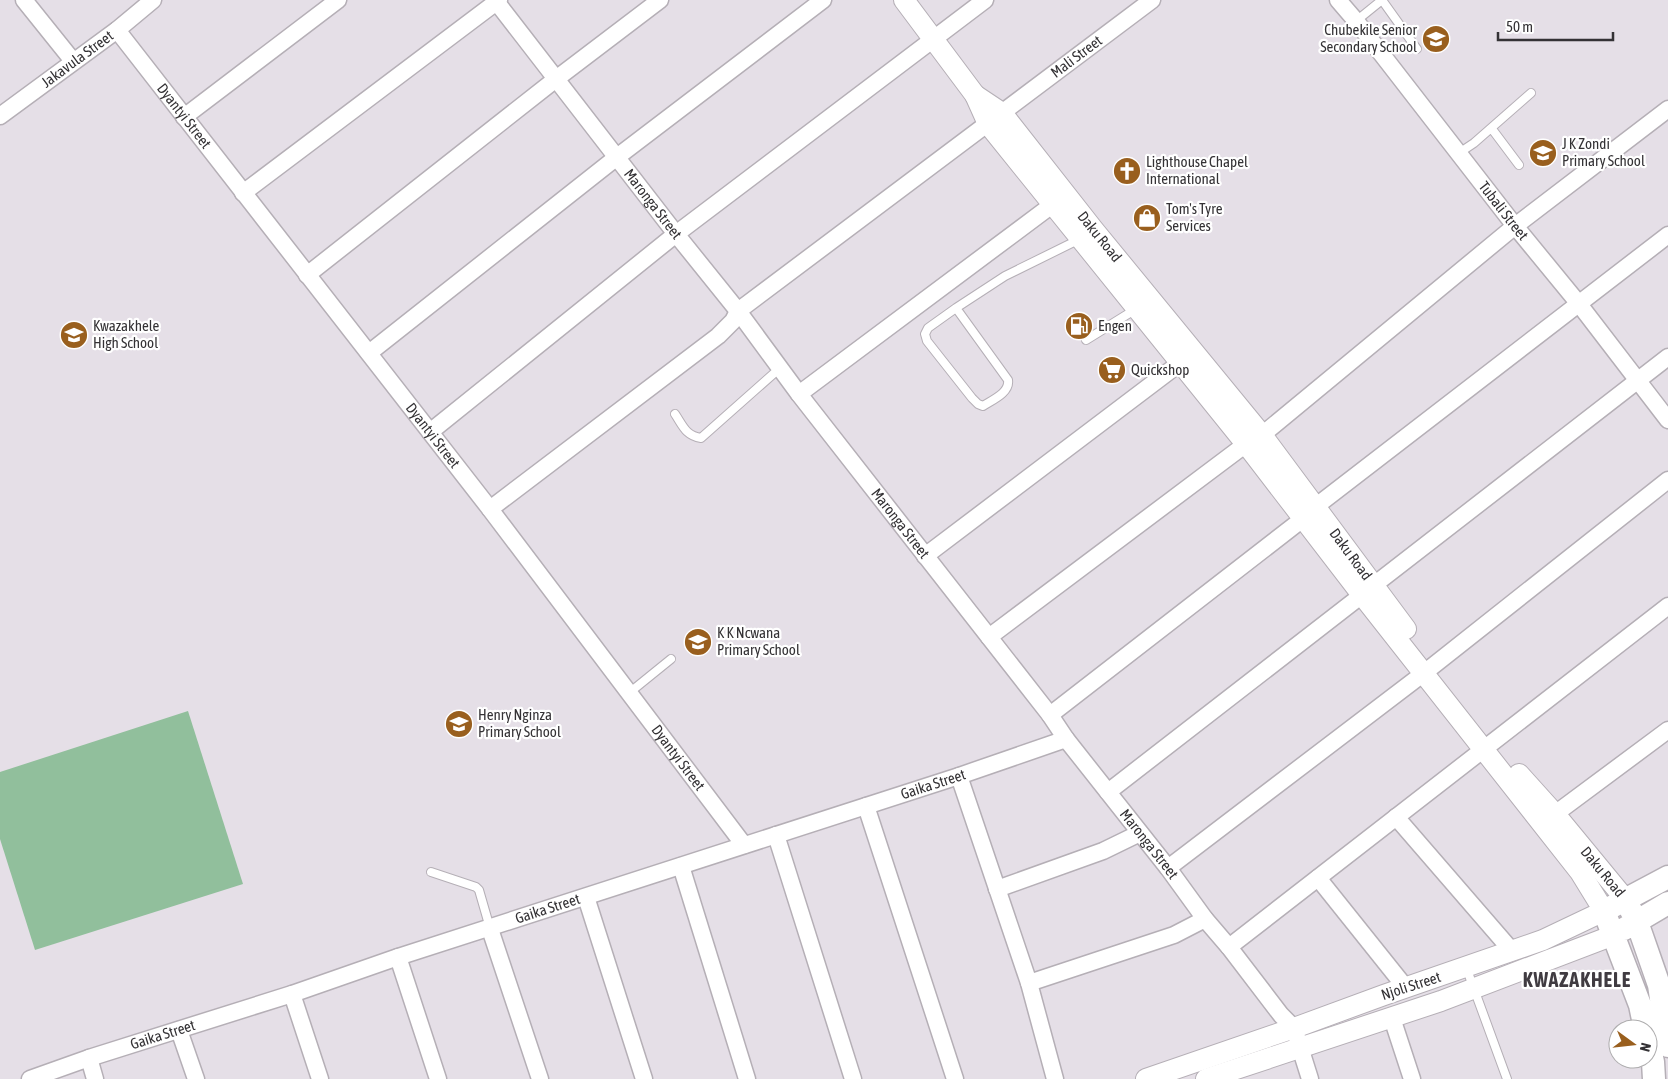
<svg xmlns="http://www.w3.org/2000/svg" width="1668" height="1079" font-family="'Asap Condensed',sans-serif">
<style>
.garden{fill:#91bf9c}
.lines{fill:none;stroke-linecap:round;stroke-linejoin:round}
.service-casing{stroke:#b5afb6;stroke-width:10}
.minor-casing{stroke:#b5afb6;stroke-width:19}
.tertiary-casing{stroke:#b5afb6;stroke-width:22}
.secondary-casing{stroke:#b5afb6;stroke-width:25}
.service{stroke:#fff;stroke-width:8}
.minor{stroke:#fff;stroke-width:16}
.tertiary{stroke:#fff;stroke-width:20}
.secondary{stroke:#fff;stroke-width:22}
.labels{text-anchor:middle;stroke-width:4.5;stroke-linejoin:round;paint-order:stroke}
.poi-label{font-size:15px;fill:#343235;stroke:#fff;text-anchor:start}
.street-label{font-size:15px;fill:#343235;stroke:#fff}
.district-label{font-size:20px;font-weight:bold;letter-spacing:1px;fill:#403b41;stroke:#fff}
</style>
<rect width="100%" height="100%" fill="#e5dfe7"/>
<path class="garden" d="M188 711 243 884 35 950 0 839V772Z"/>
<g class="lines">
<defs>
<path id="service" d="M1382 0 1417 49
M1356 21 1382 0
M1492 129 1519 165
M1459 153 1474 143 1531 93
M956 308 1008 380C1010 393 992 400 983 406L978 404 972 398 927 341 925 334 928 328 956 308 1005 276 1080 239
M1086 340 1136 309
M675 414C683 426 686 436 701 438L780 368
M629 693 671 659
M431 872 476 887 479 890 490 928
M1466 967 1507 1079"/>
<g id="minor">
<path d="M24 0 73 61"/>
<path id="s1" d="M495 0 676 234 738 311 799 394 1050 715 1066 739 1168 868 1205 919 1229 947 1281 1015 1294 1028 1310 1079"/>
<path id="s2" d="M1338 0 1356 21 1515 226 1579 304 1668 420"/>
<path id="s3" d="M117 30 490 509 744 845"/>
<path id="s4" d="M0 116 117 30 153 0"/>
<path d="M184 117 338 0"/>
<path d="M243 193 499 0"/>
<path d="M307 275 556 79 660 0"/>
<path d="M369 353 617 157 823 0"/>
<path d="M799 394 1052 205"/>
<path d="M430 432 676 234 985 0"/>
<path d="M1262 435 1515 226 1668 109"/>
<path d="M1315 507 1668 235"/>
<path id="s5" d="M490 509 718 336 733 321 738 311 1152 0"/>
<path d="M925 556 1180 363"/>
<path d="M1374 585 1668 357"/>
<path d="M989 637 1246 444"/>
<path d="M1050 715 1304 518"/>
<path d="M959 776 1029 983 1055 1079"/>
<path d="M1108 792 1362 595"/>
<path d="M866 806 955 1079"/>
<path d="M1555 814 1668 730"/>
<path d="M1396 817 1512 951"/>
<path d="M776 835 853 1079"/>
<path d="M681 866 747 1079"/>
<path d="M1168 868 1424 673 1668 480"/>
<path d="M1318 878 1406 988"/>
<path d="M997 889 1103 851 1140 833"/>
<path d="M586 897 644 1079"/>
<path d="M490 929 540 1079"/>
<path d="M1229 947 1668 606"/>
<path d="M398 957 438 1079"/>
<path d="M1029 983 1174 935 1205 919"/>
<path d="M292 994 320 1079"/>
<path d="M1392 1018 1412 1079"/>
<path d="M179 1030 196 1079"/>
<path d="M89 1058 95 1079"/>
<path id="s6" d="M30 1079 89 1058 292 994 398 957 959 776 1066 739"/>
</g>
<g id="tertiary">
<path d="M904 0 975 95 988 124 1246 444 1362 595 1580 872 1604 911 1543 940 1384 995 1294 1028 1146 1079"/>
<path id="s7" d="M975 95 1002 113 1093 229 1262 435 1406 629"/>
<path id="s8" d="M1519 774 1555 814 1625 899"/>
<path d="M1206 1079 1441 1001 1614 935"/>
</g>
<path id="secondary" d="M1625 899 1637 922 1659 985 1668 1046
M1624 929 1668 903
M1645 1029 1640 1005 1604 911 1668 877
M1648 1040 1653 1062 1654 1079"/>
</defs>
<use href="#service" class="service-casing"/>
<use href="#minor" class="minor-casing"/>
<use href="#tertiary" class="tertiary-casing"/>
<use href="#secondary" class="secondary-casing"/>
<use href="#service" class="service"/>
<use href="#minor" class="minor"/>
<use href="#tertiary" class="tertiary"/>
<use href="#secondary" class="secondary"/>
</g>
<defs>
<symbol id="school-disc" viewBox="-11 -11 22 22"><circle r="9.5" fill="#995f1e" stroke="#fff"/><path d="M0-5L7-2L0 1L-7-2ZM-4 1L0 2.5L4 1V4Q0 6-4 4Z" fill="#fff"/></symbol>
<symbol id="church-disc" viewBox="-11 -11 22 22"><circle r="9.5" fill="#995f1e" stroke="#fff"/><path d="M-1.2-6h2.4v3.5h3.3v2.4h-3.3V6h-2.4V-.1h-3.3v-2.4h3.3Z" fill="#fff"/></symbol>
<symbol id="shop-disc" viewBox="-11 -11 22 22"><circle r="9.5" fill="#995f1e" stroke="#fff"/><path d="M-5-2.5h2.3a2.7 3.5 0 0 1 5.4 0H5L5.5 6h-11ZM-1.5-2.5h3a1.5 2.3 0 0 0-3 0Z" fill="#fff"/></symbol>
<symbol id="fuel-disc" viewBox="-11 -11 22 22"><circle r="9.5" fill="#995f1e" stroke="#fff"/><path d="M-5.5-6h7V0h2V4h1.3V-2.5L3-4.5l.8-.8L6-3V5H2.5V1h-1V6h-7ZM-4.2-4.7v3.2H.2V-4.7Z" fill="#fff"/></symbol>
<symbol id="supermarket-disc" viewBox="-11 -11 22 22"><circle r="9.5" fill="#995f1e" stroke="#fff"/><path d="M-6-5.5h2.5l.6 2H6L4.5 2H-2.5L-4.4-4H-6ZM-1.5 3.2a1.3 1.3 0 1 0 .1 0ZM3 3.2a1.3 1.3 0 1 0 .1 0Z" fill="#fff"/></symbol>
</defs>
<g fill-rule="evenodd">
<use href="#school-disc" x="1420" y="23" width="32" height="32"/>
<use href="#school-disc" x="1527" y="137" width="32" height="32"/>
<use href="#church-disc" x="1111" y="155" width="32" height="32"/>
<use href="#shop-disc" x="1131" y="202" width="32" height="32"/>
<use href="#fuel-disc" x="1063" y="310" width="32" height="32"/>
<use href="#school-disc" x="58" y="319" width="32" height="32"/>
<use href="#supermarket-disc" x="1096" y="354" width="32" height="32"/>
<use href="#school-disc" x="682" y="626" width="32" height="32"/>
<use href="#school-disc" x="443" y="708" width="32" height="32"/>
</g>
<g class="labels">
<g class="poi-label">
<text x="1417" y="35" text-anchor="end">Chubekile Senior<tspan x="1417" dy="17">Secondary School</tspan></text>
<text x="1562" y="149">J K Zondi<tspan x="1562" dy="17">Primary School</tspan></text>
<text x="1146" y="167">Lighthouse Chapel<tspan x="1146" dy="17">International</tspan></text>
<text x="1166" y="214">Tom's Tyre<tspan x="1166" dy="17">Services</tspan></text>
<text x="93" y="331">Kwazakhele<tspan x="93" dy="17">High School</tspan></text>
<text x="1098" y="331">Engen</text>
<text x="1131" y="375">Quickshop</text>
<text x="717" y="638">K K Ncwana<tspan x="717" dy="17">Primary School</tspan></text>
<text x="478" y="720">Henry Nginza<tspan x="478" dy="17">Primary School</tspan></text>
</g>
<g class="street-label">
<text dy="5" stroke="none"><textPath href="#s5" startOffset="742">Mali Street</textPath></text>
<text dy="5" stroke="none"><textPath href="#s4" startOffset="96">Jakavula Street</textPath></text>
<text dy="5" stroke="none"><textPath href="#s3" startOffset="109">Dyantyi Street</textPath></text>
<text dy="5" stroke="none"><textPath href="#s1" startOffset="258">Maronga Street</textPath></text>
<text dy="5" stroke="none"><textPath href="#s2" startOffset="268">Tubali Street</textPath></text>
<text dy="5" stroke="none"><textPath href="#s7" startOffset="190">Daku Road</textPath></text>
<text dy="5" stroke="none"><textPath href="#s3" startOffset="514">Dyantyi Street</textPath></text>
<text dy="5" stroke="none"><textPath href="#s1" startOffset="662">Maronga Street</textPath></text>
<text dy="5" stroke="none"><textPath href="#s7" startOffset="595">Daku Road</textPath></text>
<text dy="5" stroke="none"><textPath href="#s3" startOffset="919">Dyantyi Street</textPath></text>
<text dy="5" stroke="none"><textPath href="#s6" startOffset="950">Gaika Street</textPath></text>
<text dy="5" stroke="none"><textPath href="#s1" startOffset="1068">Maronga Street</textPath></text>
<text dy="5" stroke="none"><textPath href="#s8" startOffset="129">Daku Road</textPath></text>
<text dy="5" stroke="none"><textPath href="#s6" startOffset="545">Gaika Street</textPath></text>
<text transform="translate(1411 986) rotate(-18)" y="5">Njoli Street</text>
<text dy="5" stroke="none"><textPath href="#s6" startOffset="140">Gaika Street</textPath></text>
</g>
<g class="district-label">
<text x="1577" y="987">KWAZAKHELE</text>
</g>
</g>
<g transform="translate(1633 1044) rotate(105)"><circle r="24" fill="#ffffff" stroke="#aeadae"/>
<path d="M0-4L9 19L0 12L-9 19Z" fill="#995f1e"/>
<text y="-8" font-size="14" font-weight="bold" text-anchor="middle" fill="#343235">N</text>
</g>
<path d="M1498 32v8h115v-8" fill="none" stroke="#343235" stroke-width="2.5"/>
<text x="1506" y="32" font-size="15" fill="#343235" stroke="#ffffff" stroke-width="4" paint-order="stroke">50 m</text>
</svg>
